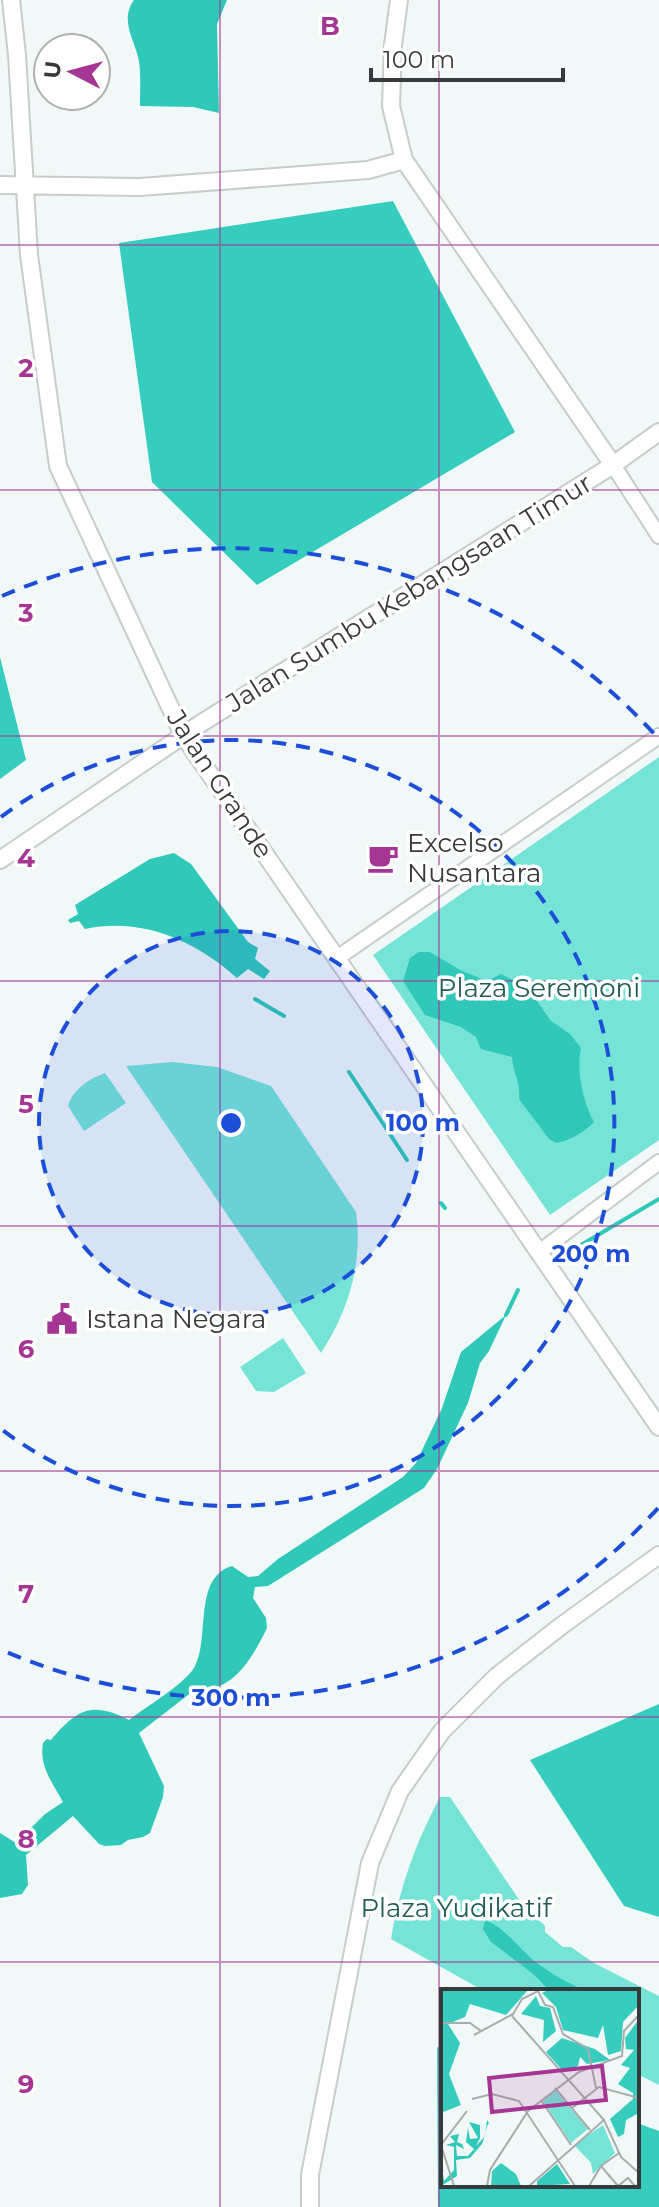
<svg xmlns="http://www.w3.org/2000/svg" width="659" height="2207" font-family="Montserrat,sans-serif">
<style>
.green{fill:#75e4d6}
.forest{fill:#37cdbe}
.water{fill:#2fc8b9}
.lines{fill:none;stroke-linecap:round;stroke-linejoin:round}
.stream{stroke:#2fc8b9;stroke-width:4}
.minor-casing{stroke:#c6cdcc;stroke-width:18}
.tertiary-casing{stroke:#c6cdcc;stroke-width:20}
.minor{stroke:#fff;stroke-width:14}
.tertiary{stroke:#fff;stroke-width:16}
.grid{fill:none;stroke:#a53693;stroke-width:2;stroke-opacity:0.55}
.ring{fill:none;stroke:#1d4ed8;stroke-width:4;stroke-dasharray:14 10}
.labels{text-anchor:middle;stroke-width:7;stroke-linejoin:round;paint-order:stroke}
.street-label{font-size:26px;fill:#373a3a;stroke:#fff}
.poi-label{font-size:26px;fill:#373a3a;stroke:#fff;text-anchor:start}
.park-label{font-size:26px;fill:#225c56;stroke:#fff}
.inset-road{fill:none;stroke:#a7adac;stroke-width:2}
.view{fill:#a53693;fill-opacity:0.15;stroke:#a53693;stroke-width:4}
.inset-edge{fill:none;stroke:#373a3a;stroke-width:4}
.grid-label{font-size:26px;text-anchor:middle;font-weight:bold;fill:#a53693;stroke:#fff;stroke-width:7;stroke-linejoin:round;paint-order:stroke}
.centre{fill:#1d4ed8;stroke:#fff;stroke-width:4}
.ring-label{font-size:24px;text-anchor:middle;font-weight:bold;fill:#1d4ed8;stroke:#fff;stroke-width:7;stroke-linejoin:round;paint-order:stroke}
</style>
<rect width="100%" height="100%" fill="#f1f9f8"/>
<path class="green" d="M659 757V1140L550 1215 373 955Z
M172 1062 217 1067 271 1086 356 1212C363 1263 349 1310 321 1353L126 1066Z
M105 1073 126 1103 84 1131 68 1106C73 1089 89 1079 105 1073Z
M283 1338 306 1373 274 1392 256 1391 240 1367Z
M440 1797H450L520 1901 545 1926V1932L563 1947H571L594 1963 659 1996V2085L637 2074V1991H484L391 1939C399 1888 416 1842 440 1797Z"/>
<path class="forest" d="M393 201 515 432 257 585 152 482 119 243Z
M0 657 26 760 0 779Z
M659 1704V1917L624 1906 530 1760Z
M437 2047 443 2050V2185H637V2123L659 2131V2207H438Z"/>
<path class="water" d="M134 0H227L217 24 219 113 193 107 140 106C140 92 141 76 139 61 135 40 119 20 134 0Z
M174 853 191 864 248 942 258 948 255 959 270 971 264 979 248 969 237 978C194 940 142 917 85 929L79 921 70 923 68 920 78 914 75 905 150 859Z
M419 952H430L460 970 487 981 501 974 527 987 551 1021 570 1034 581 1048C576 1070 583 1102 594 1122 585 1132 569 1141 556 1143L549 1139 519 1099C521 1081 513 1075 512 1057L481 1049 476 1037 461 1027 425 1015 403 981 410 958Z
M506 1315 489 1351 480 1363 468 1403 437 1469 424 1488 268 1586 255 1587 253 1598 266 1618 267 1628C254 1655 232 1695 197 1688L139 1733 164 1786 163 1797 150 1833 143 1837 128 1840 121 1845 105 1846 99 1844 73 1816 26 1855 28 1885 22 1894 0 1898V1833L16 1843 45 1814 63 1802C52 1782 39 1766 43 1743L47 1739 51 1740C77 1709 92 1701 129 1720 147 1706 182 1686 194 1668 211 1640 192 1578 232 1566L248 1577 258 1576 278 1559 403 1477 416 1463 442 1408 461 1352Z
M485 1921C499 1922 521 1950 533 1960 550 1973 568 1984 588 1991H550L532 1973 491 1942 483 1929Z"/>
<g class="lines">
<path class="stream" d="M255 999 284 1016
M349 1072 407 1160
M441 1203 445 1208
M581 1245 659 1199
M506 1315 518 1290"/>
<defs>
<path id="minor" d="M613 465 659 536
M337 958 659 736
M538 1253 659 1162"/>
<path id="tertiary" d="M11 0 17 55 29 255 58 466 183 735 659 1427
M399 0 393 45 391 106 404 160 613 465
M0 185 140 187 368 170 404 160
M0 860 200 724 613 465 659 432
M310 2207V2175L370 1863 400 1791 442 1731 497 1676 561 1626 659 1555"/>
</defs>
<use href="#minor" class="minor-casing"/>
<use href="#tertiary" class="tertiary-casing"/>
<use href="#minor" class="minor"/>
<use href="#tertiary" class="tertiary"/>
</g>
<path class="grid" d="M220 0V2207M439 0V2207M0 245H659M0 490H659M0 736H659M0 981H659M0 1226H659M0 1471H659M0 1717H659M0 1962H659"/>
<circle cx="231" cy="1123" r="192" fill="#1d4ed8" fill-opacity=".12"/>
<g class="ring">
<circle cx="231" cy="1123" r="192"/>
<path d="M1 817A383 383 0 1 1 1 1429"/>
<path d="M658 1508A575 575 0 0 1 2 1650M2 596A575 575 0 0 1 658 738"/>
</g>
<defs>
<symbol id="cafe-bare" viewBox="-9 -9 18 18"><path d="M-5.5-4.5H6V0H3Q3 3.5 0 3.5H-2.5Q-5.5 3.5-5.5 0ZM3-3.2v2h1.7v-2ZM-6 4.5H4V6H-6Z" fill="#a53693" stroke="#fff" stroke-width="2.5" paint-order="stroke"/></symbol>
<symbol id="civic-bare" viewBox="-9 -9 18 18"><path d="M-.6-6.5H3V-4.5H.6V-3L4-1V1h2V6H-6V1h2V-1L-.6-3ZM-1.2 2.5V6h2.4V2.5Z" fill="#a53693" stroke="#fff" stroke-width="2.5" paint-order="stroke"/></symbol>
</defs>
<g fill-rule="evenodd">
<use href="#cafe-bare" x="361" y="836" width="44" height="44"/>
<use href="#civic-bare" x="40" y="1297" width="44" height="44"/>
</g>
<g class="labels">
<g class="street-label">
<text transform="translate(409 593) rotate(-32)" y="9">Jalan Sumbu Kebangsaan Timur</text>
<text transform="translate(220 784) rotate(57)" y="9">Jalan Grande</text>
</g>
<g class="poi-label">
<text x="407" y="852">Excelso<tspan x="407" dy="30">Nusantara</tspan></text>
<text x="86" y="1328">Istana Negara</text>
</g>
<g class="park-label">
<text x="539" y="997">Plaza Seremoni</text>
<text x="456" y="1917">Plaza Yudikatif</text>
</g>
</g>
<g transform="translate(441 1989)">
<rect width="198" height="198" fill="#f1f9f8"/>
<path d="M114 101 147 140 130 154 102 112ZM162 136 174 164 152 185 150 174 133 156Z" fill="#75e4d6"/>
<path d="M0 1 86 2 65 26 29 15 24 28 7 35 19 54 8 85 20 116 0 124ZM107 1H198V16L182 33 180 62 167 66 162 36 157 49 122 41 115 18 101 4ZM95 7 99 17 109 19 115 42 102 53 103 31 80 25ZM198 30V124L185 131 183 145 177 148 169 130 192 110V104L177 95 189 79 180 76 193 61 185 60 184 49ZM121 49 154 60 169 71 146 75 139 68 137 77 122 82 105 63ZM60 174 75 185 80 197H50L51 182ZM116 175 129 195 96 197V192Z" fill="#37cdbe"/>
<path d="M46 131 48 134 46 137 44 146 41 155 29 169 15 171 16 187 0 197V172L3 192 13 181V158L5 156 14 153 9 147 18 145 16 153 21 155 23 160 15 156 16 167H27L33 160 25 153 27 139 29 150 37 149 28 133 39 136V149L35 157 44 147Z" fill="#2fc8b9"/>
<path class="inset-road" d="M71 27 163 131 180 168 198 184M71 27 81 10 97 2 104 16 112 18 122 45 147 60 155 99M0 34H29L40 42M33 46 72 25M114 99 149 141M31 110 51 105 78 112 134 197M100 111 130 156M131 119 158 98 198 109M160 177 177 197 187 189 194 197M13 197 0 156 26 122M46 197 49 181 87 122 138 83 181 67 183 42 198 26M88 197 163 131M148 197 160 177 178 164"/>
<path class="view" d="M161 77 165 111 51 123 48 89Z"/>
<rect width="198" height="198" class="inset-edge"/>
</g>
<g class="grid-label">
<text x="330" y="35">B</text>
<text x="26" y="377">2</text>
<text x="26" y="622">3</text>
<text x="26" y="867">4</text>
<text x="26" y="1113">5</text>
<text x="26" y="1358">6</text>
<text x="26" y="1603">7</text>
<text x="26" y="1848">8</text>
<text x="26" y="2093">9</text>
</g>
<circle cx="231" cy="1123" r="12" class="centre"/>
<g class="ring-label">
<text x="423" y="1131">100 m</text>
<text x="591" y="1262">200 m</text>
<text x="231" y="1706">300 m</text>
</g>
<g transform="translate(72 72) rotate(276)"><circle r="38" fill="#ffffff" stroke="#afb0b0" stroke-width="2"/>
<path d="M0-6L14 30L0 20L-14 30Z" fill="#a53693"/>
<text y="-12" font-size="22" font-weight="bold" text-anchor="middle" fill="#373a3a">U</text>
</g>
<path d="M371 68v12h192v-12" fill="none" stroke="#373a3a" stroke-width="4"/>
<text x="383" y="68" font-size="24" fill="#373a3a" stroke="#ffffff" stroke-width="6" paint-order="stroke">100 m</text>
</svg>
